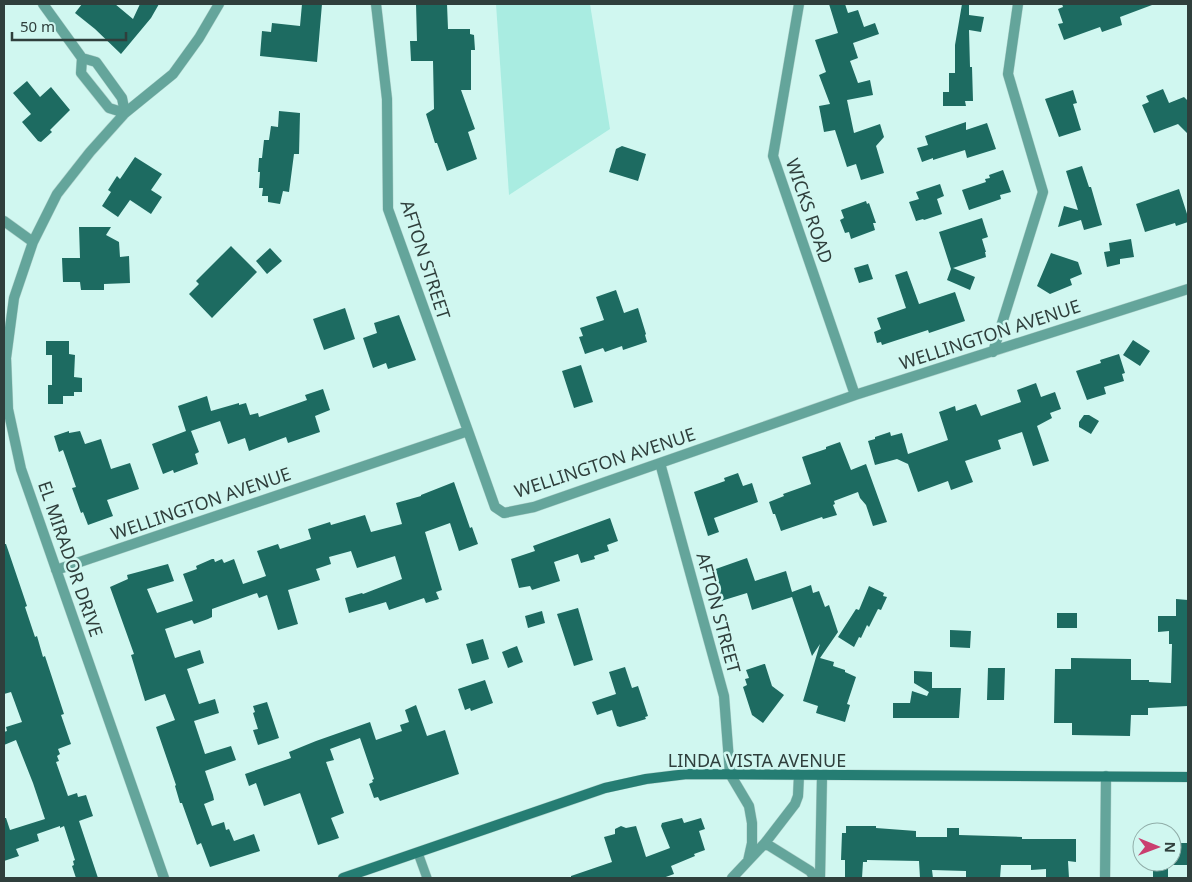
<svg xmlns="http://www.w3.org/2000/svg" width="1192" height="882" font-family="'Noto Sans',sans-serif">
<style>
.green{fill:#a9ece1}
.building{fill:#1d6b61}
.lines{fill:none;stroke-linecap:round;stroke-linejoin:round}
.service-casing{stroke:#b0d2cc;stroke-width:10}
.minor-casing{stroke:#b0d2cc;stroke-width:11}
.secondary-casing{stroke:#b0d2cc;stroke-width:11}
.service{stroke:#64a59b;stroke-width:9}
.minor{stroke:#64a59b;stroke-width:10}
.secondary{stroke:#257d73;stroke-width:10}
.labels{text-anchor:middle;stroke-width:5;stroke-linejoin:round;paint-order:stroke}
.street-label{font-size:18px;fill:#2f3f3c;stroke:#d0f7f0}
</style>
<rect width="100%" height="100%" fill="#d0f7f0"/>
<path class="green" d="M496 4H590L610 129 509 195Z"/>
<path class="building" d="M82 4H115L133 19 140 4H159L151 18 121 54 95 29 75 13Z
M302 4H322L317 62 260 56 262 31 271 32 272 23 300 26Z
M416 4H447L448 29H470V34L474 35 475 50H471V90H461L475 129 468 132 477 159 447 171 437 143H435L426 114 434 109 433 61H411L410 41H417Z
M829 4H845L848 13 858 10 864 27 875 23 879 34 853 43 858 58 850 61 858 83 870 80 873 95 847 100 854 133 880 124 884 137 876 146 884 173 861 180 856 164 847 167 835 130 824 132 819 106 830 104 819 75 826 72 815 40 838 33Z
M962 4H969V15L984 17 981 32 969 30 970 67H972L973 101H965L966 106H943V92H949V73H955V45Z
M1062 4H1152V5L1120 17 1122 25 1102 32 1100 27 1064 40 1058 24 1063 23 1058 9 1063 7Z
M27 81 40 97 51 87 70 110 50 130 52 132 41 142 38 141 22 122 31 114 13 93Z
M1163 89 1169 103 1184 97 1188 101V134L1178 124 1154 133 1142 105 1149 102 1146 96Z
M1073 90 1077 103 1073 104 1081 130 1059 137 1045 99Z
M279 111 300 113 299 154H294L289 192 283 191 280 204 268 202V196H262L263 188H259L260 172H258L259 158H262L264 140H269L271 126 278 127Z
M966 122V130L987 123 996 149 967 158 965 150 933 160V158L922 162 917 148 928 145 925 136Z
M622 146 646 154 638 181 609 172 616 149Z
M135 157 162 174 151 190 162 197 151 214 130 200 118 217 102 206 111 192 108 190 117 176 120 179Z
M1082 166 1089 187H1091L1102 225 1084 230 1081 220 1058 227 1064 206 1078 210 1066 171Z
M1003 170 1011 192 1000 195 1001 199 969 210 962 190 986 182 985 179 990 178 989 175Z
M940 184 944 196 937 199 942 214 924 220 923 219 916 221 909 202 919 199 916 192Z
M1179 189 1188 217V222L1176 226 1175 223 1145 232 1136 204Z
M866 201 867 204 869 203 876 223H873L875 230 851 239 849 232 845 233 840 220 844 218 841 210Z
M982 218 988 237 982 239 986 252H985L986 257 953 268 975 277 970 290 947 280 951 269 939 232Z
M79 227H111L106 235 119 242 120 257 129 256 130 283 104 284V290H81L80 282H63L62 258H80Z
M1131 239 1134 257 1120 259V264L1107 267 1104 252 1110 251 1109 243Z
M231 246 257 272 212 318 189 294 199 284 196 281Z
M270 248 282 261 267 274 256 261Z
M1051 253 1078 262 1082 274 1070 279 1072 285 1050 294 1037 286Z
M868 264 873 279 859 283 854 268Z
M907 271 919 304 955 292 965 321 929 333 928 330 882 345 881 342 877 343 874 332 881 329 877 318 906 308 895 275Z
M616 290 624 313 638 308 646 334 645 335 647 342 623 350 622 346 605 352 603 348 585 354 579 337 583 336 580 328 604 320 596 297Z
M345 308 355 339 324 350 313 319Z
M399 315 416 360 388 369 386 363 373 368 363 338 377 333 374 323Z
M1133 340 1150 351 1140 366 1123 355Z
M46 341H69V354L75 355 74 377 82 378V392H74V396H63V404H48V385H52V355H46Z
M1119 354 1125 373 1122 374 1124 381 1104 387 1106 394 1087 400 1076 371 1101 363 1100 360Z
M581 365 593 402 574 408 562 371Z
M1036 383 1041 397 1055 392 1061 409 1050 413 1052 418 1037 426 1049 461 1033 466 1022 432 998 440 1001 449 965 461 973 482 951 490 948 481 918 492 908 464 897 459 875 465 868 441 875 439V437L890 432 891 436 902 433 908 454 948 440 939 412 955 406 956 411 976 404 981 416 1021 402 1017 390Z
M323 389 330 410 315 416 320 432 288 443 286 437 249 451 245 438 228 444 220 421 191 431 199 452 195 454 198 464 174 473 173 470 163 474 152 444 186 431 178 406 207 396 211 411 239 403V405L246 403 250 415 258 413 259 417 307 400 305 395Z
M1084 415H1089L1099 421 1091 434 1079 427V422Z
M69 431V433L80 431 85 444 101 439 111 469 130 463 139 489 107 500 113 516 88 525 83 512 81 513 72 488 76 487 63 450 59 452 54 436Z
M840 442 851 470 866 464 887 522 873 526 866 505 860 498 858 492 834 501 835 504 833 505 837 515 823 519 822 517 781 531 775 514H773L769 502 784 496 783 494 811 484 802 457 826 449V447Z
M738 473 743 486 752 483 758 502 714 518 719 532 708 536 694 492 725 481 724 478Z
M454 482 470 528 472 527 478 544 459 551 450 523 425 532 442 590 436 592 439 599 426 603 424 598 389 610 386 602 349 613 345 598 362 593 363 594 402 579 395 556 357 568 351 551 329 557 331 564 316 569 320 580 288 590 298 624 278 630 267 595 259 598 257 593 212 609V617L208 619 194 624 192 620 165 629 175 658 200 650 204 663 187 669 199 704 215 699 219 713 194 721 205 754 231 746 236 760 205 771 213 795 214 800 204 804 212 826 224 822 226 830 229 829 234 841 254 834 260 851 210 867 201 843 197 845 182 803H180L175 786 176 785 156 727 175 720 165 694 145 701 131 655 134 654 110 587 128 579 127 575 168 564 174 581 147 589 157 613 193 601 183 574 197 569 196 566 212 559H214L215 562 222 559 224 563 234 559 243 584 266 576 257 551 278 544 280 549 311 539 308 529 330 522 331 525 365 515 371 532 402 524 396 503 421 496V495Z
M610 518 618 541 607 545 609 551 594 556 595 559 581 563 578 554 554 562 560 581 532 590 530 586 519 588 511 559 535 551 533 546Z
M4 544H6L27 606 25 607 35 637 37 636 43 657 45 656 64 714 61 715 71 744 58 749 60 754 57 756 59 761 56 762 68 796 77 793 78 797 86 795 93 816 79 821 98 878H76L72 866 74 865 73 861 75 860 64 826 60 828V826L37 834 39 841 16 849 19 856 4 861V818H6L10 830 45 819 33 783 16 740 4 745V732L7 731 6 727 22 722 11 692 4 694Z
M747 558 755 581 786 571 792 592 811 585 813 593 819 591 825 607 829 605 838 632 820 658 834 662 833 666 845 670V672L856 677 847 704 850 705 845 722 816 713 818 706 803 701 820 644 812 656 792 597 752 610 747 593 721 601 710 571Z
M869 586 884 593 883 596 887 597 881 610 878 609 869 627 867 625 861 638 859 637 854 647 838 637 856 609 859 610Z
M1176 599 1188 600V706L1148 708V715H1131L1130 736 1072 735V723H1054L1055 669H1071V658L1131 659V680H1149V682L1171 683 1172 644H1169V631L1158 632V616H1176Z
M578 608 593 660 574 666 557 614Z
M542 611 545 623 528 628 525 616Z
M1057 613H1077V628H1057Z
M950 630 971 631 970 648 950 647Z
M483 639 489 659 472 664 466 644Z
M517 646 523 662 508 668 502 652Z
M764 664H765L772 686 784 695 763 723 752 715 743 687 747 685 745 679 749 678 746 670Z
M625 667 632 688 638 686 648 716 645 717 646 719 620 727 617 726 612 710 597 715 592 702 616 694 609 672Z
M988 668H1005L1004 700H987Z
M914 671 932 672V688H961L959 718H893V703H910L912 691 927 696 929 692 914 683Z
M485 680 493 703 471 711 470 708 465 710 458 689Z
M267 702 279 738 258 745 253 730 258 729 253 713 255 712 253 706Z
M416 705 427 736 445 730 459 774 380 801 378 797 374 798 369 784 373 782 372 780 374 779 360 738 330 749 334 760 326 762 344 813 331 818 339 838 318 845 300 793 264 806 256 783 249 786 245 774 291 758 289 752 316 741 370 722 376 740 402 731 400 725 409 722 405 710Z
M682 818 684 823 701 818 705 829 699 831 705 850 694 854 695 856 671 866 674 874 663 878H571V876L612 862 604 837 615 834V829L621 826 626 828 636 826 646 857 670 848 661 826 662 823Z
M846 826H876V828L916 831V837H947V828H959V835L1022 837V839H1076V862L1068 861 1069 878H1046V869L1031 870V865H1001L1000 878H966V871L932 870 933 878H920L919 861 867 860V862H863L862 878H845V860H841L842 833H846Z
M1172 843H1188V865H1172Z
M1153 862H1168V878H1153Z"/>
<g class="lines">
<defs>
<path id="service" d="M418 853 427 878"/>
<path id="minor" d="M43 4 82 58 96 62 122 98 125 113 109 108 81 73 82 58
M376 4 387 99 388 209 468 431
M799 4 773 156 855 395
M4 221 33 242
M993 352 1043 192 1008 74 1018 4
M660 463 724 696 730 774 749 806 752 823V843L748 861
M56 570 468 431 495 507 504 513 534 507 855 395 1188 289
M765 843 810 871 815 878
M164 878 21 469 8 409 6 358 14 298 33 242 57 194 90 152 125 113 173 74 199 38 219 4
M732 878 765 843 795 804 798 796 799 775
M820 878 822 776
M1105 878 1106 776"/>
<path id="secondary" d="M343 878 605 788 646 779 687 774 1188 777"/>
</defs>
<use href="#service" class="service-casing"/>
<use href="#minor" class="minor-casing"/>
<use href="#secondary" class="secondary-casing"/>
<use href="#service" class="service"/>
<use href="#minor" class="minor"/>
<use href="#secondary" class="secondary"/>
</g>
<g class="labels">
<g class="street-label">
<text transform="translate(809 211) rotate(71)" y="6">WICKS ROAD</text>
<text transform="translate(425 260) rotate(72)" y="6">AFTON STREET</text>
<text transform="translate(990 335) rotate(-18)" y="6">WELLINGTON AVENUE</text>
<text transform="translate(605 463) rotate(-18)" y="6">WELLINGTON AVENUE</text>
<text transform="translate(201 504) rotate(-19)" y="6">WELLINGTON AVENUE</text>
<text transform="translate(70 559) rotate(71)" y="6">EL MIRADOR DRIVE</text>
<text transform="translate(718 613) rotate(75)" y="6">AFTON STREET</text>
<text x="757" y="767">LINDA VISTA AVENUE</text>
</g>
</g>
<rect width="1192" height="882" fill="none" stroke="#2f3f3c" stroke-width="10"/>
<g transform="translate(1157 847) rotate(91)"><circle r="24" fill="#d0f7f0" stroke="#90ada8"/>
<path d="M0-4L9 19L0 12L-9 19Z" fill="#ca3e6f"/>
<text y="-8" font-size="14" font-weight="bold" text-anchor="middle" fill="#2f3f3c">N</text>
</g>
<path d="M12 32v8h114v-8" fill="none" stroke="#2f3f3c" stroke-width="2.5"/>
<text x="20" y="32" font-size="15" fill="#2f3f3c" stroke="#d0f7f0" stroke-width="4" paint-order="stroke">50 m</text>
</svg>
